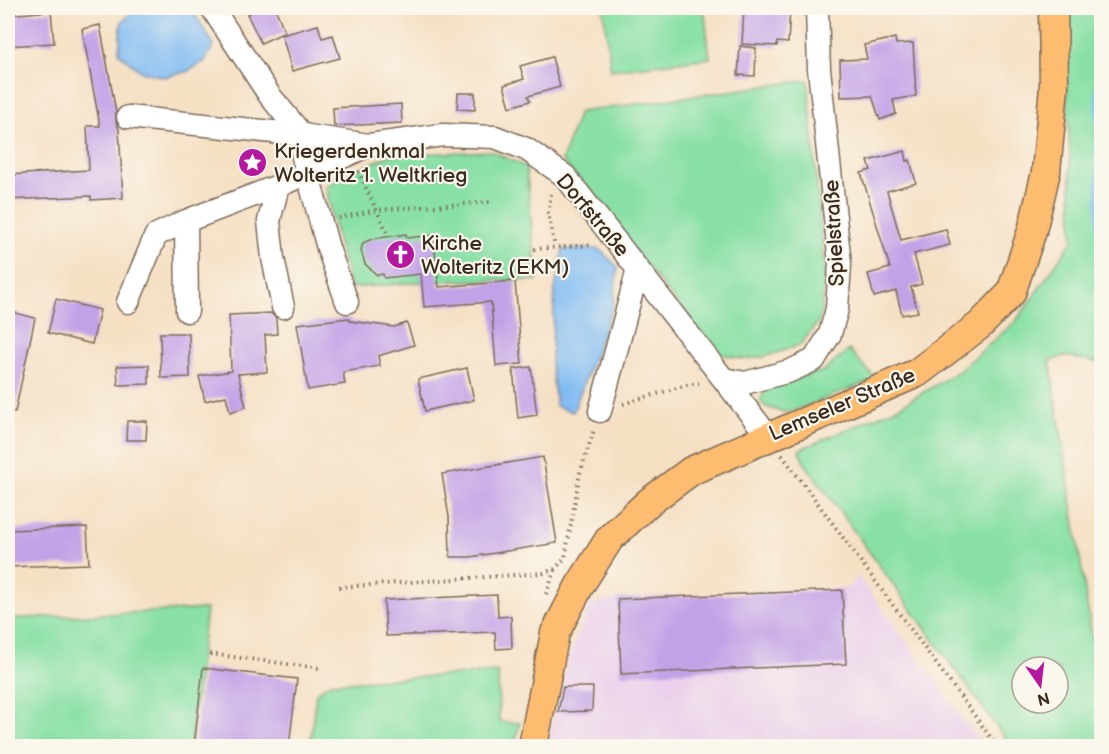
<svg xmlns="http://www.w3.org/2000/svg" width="1109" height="754" font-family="'Balsamiq Sans',sans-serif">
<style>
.built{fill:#ebd1eb}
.green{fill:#88e0a5;stroke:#628562;stroke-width:1.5;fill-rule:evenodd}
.water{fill:#81bcf3;stroke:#5e7388;stroke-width:1.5}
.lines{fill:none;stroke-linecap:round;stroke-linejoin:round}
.stream{stroke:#81bcf3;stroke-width:6}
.building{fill:#c2a2e7}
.minor-casing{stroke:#7c6a58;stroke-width:25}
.major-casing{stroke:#7c6a58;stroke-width:31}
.path{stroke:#7c6a58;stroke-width:4;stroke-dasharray:1.5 4.5;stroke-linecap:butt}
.minor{stroke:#fff;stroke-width:22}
.major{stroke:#fdbc6f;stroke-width:28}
.labels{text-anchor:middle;stroke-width:4.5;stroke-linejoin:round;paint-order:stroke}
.poi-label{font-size:21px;fill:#3b2a1e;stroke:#fbf7ec;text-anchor:start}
.street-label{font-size:21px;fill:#3b2a1e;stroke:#fbf7ec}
</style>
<rect width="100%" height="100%" fill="#fbf7ec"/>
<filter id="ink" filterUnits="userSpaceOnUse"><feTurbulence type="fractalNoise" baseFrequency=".0167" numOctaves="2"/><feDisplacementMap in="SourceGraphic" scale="12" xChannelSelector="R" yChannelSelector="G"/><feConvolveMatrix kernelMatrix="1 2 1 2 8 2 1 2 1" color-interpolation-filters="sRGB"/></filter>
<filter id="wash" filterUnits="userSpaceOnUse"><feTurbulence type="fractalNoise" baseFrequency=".008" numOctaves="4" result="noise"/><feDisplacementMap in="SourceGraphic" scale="24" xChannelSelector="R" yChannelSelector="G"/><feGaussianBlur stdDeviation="1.35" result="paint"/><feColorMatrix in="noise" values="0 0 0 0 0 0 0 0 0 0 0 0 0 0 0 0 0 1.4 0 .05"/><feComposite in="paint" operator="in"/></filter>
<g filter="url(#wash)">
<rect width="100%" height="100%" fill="#f5e0c4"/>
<path class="built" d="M858 576 983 746H547L567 663 590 604 618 599 848 588Z"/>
<path class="green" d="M603 8H704L710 58 611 70Z
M1066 8H1101V363L1064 356 1050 361 1101 696V746H1011L803 461 799 450 899 407 959 371 1016 321 1073 240 1067 87ZM1022 667H1058V703H1022Z
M808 80 825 280 820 320 800 345 764 357 743 359 717 353 562 160 579 112Z
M491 151 526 167 537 280 434 281 351 288 337 240 326 186 357 170 390 155Z
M849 350 876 379 787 413 766 407 760 401 766 388 825 370Z
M206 609 190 746H8V619Z
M498 672 499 722 520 723 514 746H310L316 693 330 683Z"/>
<path class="water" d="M136 8H191L214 45 204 62 186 72 164 77 140 71 119 53 121 23Z
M563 249H599L618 267 613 306 573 412 556 406 551 364 555 289Z"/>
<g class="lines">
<path class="stream" d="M1098 8 1099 270 1102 305"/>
</g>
<g id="blocks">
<path class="building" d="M247 8H275L285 32 261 43 247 14 250 13Z
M744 8H790L788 43 777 42V46L742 44Z
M51 11 54 43 8 46V15Z
M100 25 116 112V122L119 129 123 198 91 200V196L8 200V175L89 170 87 126H100L82 29Z
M318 25 322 38 333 35 340 58 292 71 282 35Z
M895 38 896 44 913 43 916 96 893 100 896 114 880 120 872 96 841 97 840 60 867 59 864 45Z
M740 46 756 48 755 76 738 75Z
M552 57 560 87 528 96 530 101 510 107 504 85 524 79 520 66Z
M458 93H475V110L457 109Z
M401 104 402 123 334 126 333 108Z
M905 151 907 161 910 160 916 183 887 191 901 240 946 229 950 245 914 254 922 284 911 287 918 312 902 315 896 291 874 297 868 274 890 268 861 173 871 170 868 161Z
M406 234 407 238 433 235 439 287 515 281 522 364 496 366 491 302 424 307 421 274 384 278 383 274 377 275 365 264 361 250 363 243 372 239Z
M56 299 100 310 92 344 48 333Z
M8 311 35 318 15 412 8 411Z
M271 313 276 318 277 334 265 335 267 372 238 374 246 407 230 412 226 396 205 401 199 376 231 371 229 315Z
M349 318 350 321 394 327 407 323 414 345 378 356 380 366 343 372 345 384 308 390 297 324Z
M160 333H189L190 377 161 378Z
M149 365V384L118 385 117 366Z
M531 367 537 415 518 418 513 369Z
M467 368 474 400 425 411 418 379Z
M127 421H147L146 440H126Z
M543 457 557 543 470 557H450L449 517 442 474Z
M87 527 89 564 8 567V530Z
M842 590 846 664 621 674 618 599Z
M497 595 498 617 511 616 512 648 496 649 495 632 386 636 384 600Z
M203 668 297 679 289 747H194Z
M563 687H593L592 711 558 712Z"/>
</g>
</g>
<g filter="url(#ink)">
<use href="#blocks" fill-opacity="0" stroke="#7c6a58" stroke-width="1.5"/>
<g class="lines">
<defs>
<path id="minor" d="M212 8 270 96 302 135 369 145 443 135 495 137 526 149 565 176 768 436
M128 117 302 135 303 157 328 248 347 302
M278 186 269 221 273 258 283 307
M128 302 156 235 186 221
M187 311 186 221 278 186 369 145
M724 379 745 383 790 371 814 360 830 334 837 309 840 264 819 69 817 8
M600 411 638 269"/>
<path id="major" d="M533 746 555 633 580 585 610 538 649 502 691 471 917 373 980 325 1011 293 1032 231 1046 172 1054 87 1053 8"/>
</defs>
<use href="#minor" class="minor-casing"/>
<use href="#major" class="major-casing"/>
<path class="path" d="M358 171 387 232
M551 194 548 213 555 247
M339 218 377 210 491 202
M534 249 592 245
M623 404 687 385 699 383
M782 455 997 746
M339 587 544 573 555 569 565 558 580 473 594 430
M546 594 555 570
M210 654 319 668"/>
<use href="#minor" class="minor"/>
<use href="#major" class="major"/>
</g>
</g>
<defs>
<symbol id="sight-disc" viewBox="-11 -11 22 22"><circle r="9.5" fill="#b5179e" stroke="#fbf7ec"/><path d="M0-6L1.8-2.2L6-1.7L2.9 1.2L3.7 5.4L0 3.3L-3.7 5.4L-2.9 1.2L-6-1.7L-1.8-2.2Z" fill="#fff"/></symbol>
<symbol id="church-disc" viewBox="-11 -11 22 22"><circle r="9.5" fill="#b5179e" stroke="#fbf7ec"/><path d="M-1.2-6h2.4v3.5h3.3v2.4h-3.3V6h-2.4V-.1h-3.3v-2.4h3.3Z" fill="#fff"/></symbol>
</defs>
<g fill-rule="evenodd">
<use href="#sight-disc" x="236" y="146" width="33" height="33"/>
<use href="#church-disc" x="384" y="238" width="33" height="33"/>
</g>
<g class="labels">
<g class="poi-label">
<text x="274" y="158">Kriegerdenkmal<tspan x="274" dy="24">Wolteritz 1. Weltkrieg</tspan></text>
<text x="421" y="250">Kirche<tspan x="421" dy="24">Wolteritz (EKM)</tspan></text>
</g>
<g class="street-label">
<text transform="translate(593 215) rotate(50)" y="7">Dorfstraße</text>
<text transform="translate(834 233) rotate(-93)" y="7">Spielstraße</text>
<text transform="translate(842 404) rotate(-23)" y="7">Lemseler Straße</text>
</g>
</g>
<rect width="1109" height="754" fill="none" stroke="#fbf7ec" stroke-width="30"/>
<g transform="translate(1040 685) rotate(166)"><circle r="28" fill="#fbf7ec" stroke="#aea59a" stroke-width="1.5"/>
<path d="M0-4.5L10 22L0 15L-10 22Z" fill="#b5179e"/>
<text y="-9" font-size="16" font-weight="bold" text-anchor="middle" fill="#3b2a1e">N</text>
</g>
</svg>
